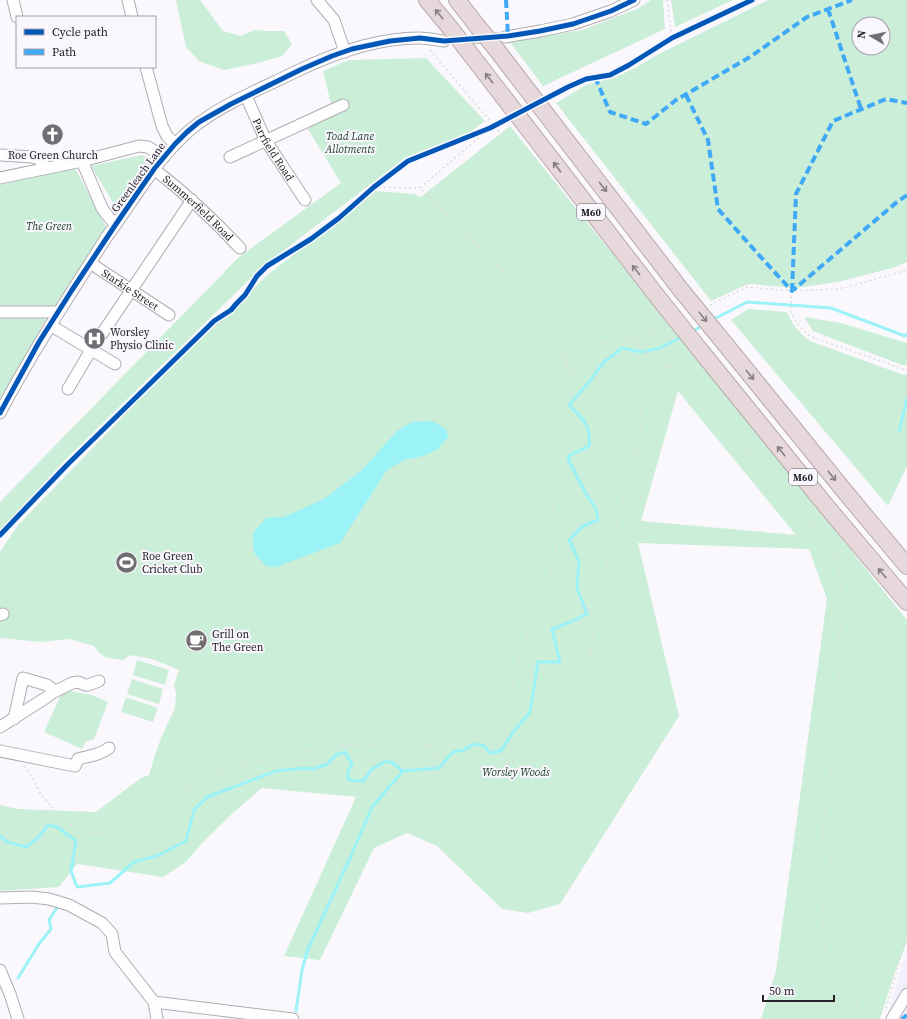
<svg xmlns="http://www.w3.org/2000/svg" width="907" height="1019" font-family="'Source Serif 4',serif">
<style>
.built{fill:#f4effe}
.green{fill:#cbeed8;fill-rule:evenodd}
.water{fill:#9bf2f7}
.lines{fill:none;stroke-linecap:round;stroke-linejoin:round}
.stream{stroke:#9bf2f7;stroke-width:3}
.minor-tunnel{stroke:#cfcdd2;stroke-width:11;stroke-dasharray:11 5.5;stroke-linecap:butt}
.minor-casing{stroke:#afadb2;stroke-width:13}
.highway-casing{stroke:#baa9ae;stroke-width:18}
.path{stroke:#dbdbdd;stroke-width:1.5;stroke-dasharray:2 3;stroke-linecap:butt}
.minor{stroke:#fefeff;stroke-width:11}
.highway{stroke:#e6d8db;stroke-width:16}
.highway-bridge-casing{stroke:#baa9ae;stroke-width:18;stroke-linecap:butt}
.highway-bridge{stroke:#e6d8db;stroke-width:16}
.quiet{stroke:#3fa9f5;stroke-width:4;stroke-dasharray:8 4;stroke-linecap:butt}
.cycleway-casing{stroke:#f9f7fd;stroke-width:8}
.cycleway{stroke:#0057b8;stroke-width:5}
.oneway{stroke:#867e82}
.labels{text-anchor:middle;stroke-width:4;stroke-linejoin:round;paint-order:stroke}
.shield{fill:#f9f7fd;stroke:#656369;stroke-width:1}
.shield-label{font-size:10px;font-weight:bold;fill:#252329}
.park-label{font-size:11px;font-style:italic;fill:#1c402a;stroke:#f9f7fd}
.street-label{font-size:11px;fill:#252329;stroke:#f9f7fd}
.poi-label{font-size:11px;fill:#252329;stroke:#f9f7fd;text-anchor:start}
</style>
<rect width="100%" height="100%" fill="#faf8fc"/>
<path class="built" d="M907 950V1019H887L899 975Z"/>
<path class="green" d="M176 0H200L223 31 241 36 254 30 268 31H284L292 44 282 56 258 63 224 70 199 61 186 47Z
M651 0H663L665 29 543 86 509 41 582 30 637 9Z
M671 0H733L675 27Z
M768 0H907V262L892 268 838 282 795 288 748 284 711 301 556 103 586 85 616 77 635 68 657 55ZM859 24H883V48H859Z
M426 58 485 121 469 133 406 157 262 267 64 461 11 519 0 530V502L239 257 341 183 306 126 333 112 323 71 349 60Z
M510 126 907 620V941L895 972 880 1019H761L776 971 827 599 809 549 638 543 679 716 560 904 528 913 502 909 437 846 407 833 374 848 320 960 284 956 356 797 262 788 234 812 203 842 186 862 163 877 77 864 59 887 0 891V805L17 809 96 812 141 778 149 775 155 755 161 738 175 708 176 693 174 685 179 670 152 659 130 655 123 660C109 658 102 659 94 646L69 639 41 642 0 638V552L18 525 138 401 266 276 376 191 415 194 421 197ZM678 391 796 535 641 521Z
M142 155 156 159 118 211 91 166Z
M75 168 107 229 56 307 0 306V181Z
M748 309 787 312C793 326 798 332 810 341L904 375 907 374V466L888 506 731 320Z
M804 317 841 323 907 343V365H902L813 331Z
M0 318H46L0 405Z
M137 660 169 670 165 685 133 675Z
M132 679 163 689 159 704 127 694Z
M63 690 92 695 108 702 94 739 85 742 82 749 44 732Z
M126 697 158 708 153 722 121 712Z"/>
<path class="water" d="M432 421 446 429 448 437 438 449 423 456 404 460 387 470 340 543 276 567 266 566 255 554 253 545V533L266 518 284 517 324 499 362 470 397 431 412 422Z"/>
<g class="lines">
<path class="stream" d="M712 320 747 302 831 308 905 336 907 334
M691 332 704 325
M899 431 907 399
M0 836 7 842 26 847 39 837 48 825 57 827 76 841 71 871 77 887 110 883 134 862 159 855 186 841 194 810 207 797 276 771 305 768 312 769 326 765 336 755 345 752 352 764 348 771V779L356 781H363L372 769 386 761 393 763 403 771 439 768 453 752 464 750 474 744 484 746 490 753 501 751 511 735 530 712 538 662H560L552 629 568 623 587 614 577 588 579 561 569 540 583 526 598 520 596 509 586 494 568 459 570 455 589 446C591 424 583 419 569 405L589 382 605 361 622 348 642 352 660 348 683 336
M18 978 39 944 51 929 49 920 56 909 60 906
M296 1011 302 970 308 949 351 856 372 807 403 771"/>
<path class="minor-tunnel" d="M455 40 505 37"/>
<defs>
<g id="minor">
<path d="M13 0 17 17"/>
<path d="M128 0 132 17"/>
<path d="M317 0 334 20 345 52"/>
<path d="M505 37 540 31 573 24 611 11 634 0"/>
<path d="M146 67 162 126 167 136 175 144"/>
<path id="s1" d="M246 96 266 141 305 200"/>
<path d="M0 155 33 157 39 159 47 168"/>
<path d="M230 157 343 105"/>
<path d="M82 161 102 208C106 214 110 220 116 224"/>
<path id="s2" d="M154 169C185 193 213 219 240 248"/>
<path d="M0 178 82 161 139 146 148 147 164 157"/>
<path id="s3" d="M90 263 169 315"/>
<path d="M0 312H58"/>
<path d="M50 325 115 364"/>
<path d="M68 389 91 350 192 200"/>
<path d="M0 413C32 352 69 296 106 238 117 223 127 208 138 192 155 167 174 141 199 123 227 102 263 88 295 72 332 54 378 38 419 38 427 38 436 40 444 41"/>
<path d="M0 615 3 614"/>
<path d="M52 693 72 683 78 682 85 685H88L99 681"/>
<path d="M0 727 47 697 52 693 51 688 47 685 23 678 14 719"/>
<path d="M0 751 75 766 78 759C91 755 98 756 109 748"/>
<path d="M0 898 32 897 49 899 69 905 102 923 112 934 115 952 154 1002 157 1019"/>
<path d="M0 970 10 994 18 1019"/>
<path d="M154 1002 293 1019"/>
<path d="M892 1019 907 994"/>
</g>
<path id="highway" d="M427 0 451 29
M457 0 478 27
M493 45 681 290
M465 47 660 300
M726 345 846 493 907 566
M700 350 827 507 907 602"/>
</defs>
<use href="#minor" class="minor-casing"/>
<use href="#highway" class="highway-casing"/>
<path class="path" d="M667 0 672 38
M430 50 505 139 651 334
M490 128 420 188 505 273 541 317 576 385
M374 187 420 188
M792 291 790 310 797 324 808 335 816 339 838 346 903 369H907
M710 305 747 287 792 291 836 289 847 287 907 270
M629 339 646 352 670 366 835 549 907 636
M563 358 581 376
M835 549 844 602 836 666 846 712 844 733 836 744 822 835 831 858 821 917 828 962 856 995 861 1019H863
M431 745C436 758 447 773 461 778 469 780 478 777 485 775 522 761 561 730 581 695 583 692 586 688 587 685 589 680 591 672 591 667 590 664 589 661 589 658 589 653 591 648 592 643 594 632 596 621 598 610 608 554 623 498 639 443 644 427 638 408 644 392 647 385 663 374 670 366
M24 766 32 777 41 795 61 816 77 829 88 833 96 834 108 832 127 826 139 820 192 784 223 770 248 763 279 758 322 747 351 745 375 746 423 747 455 740 476 734 487 727 494 722 501 714 507 703 511 694 516 675 524 641 532 622 547 598 548 593 549 584 556 547 554 512 556 432 559 412 603 342 652 335 665 328
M886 1008 907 936"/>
<use href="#minor" class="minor"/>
<use href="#highway" class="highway"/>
<defs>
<path id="highway-bridge" d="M478 27 493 45
M451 29 465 47
M681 290 726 345
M660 300 700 350"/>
</defs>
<use href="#highway-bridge" class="highway-bridge-casing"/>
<use href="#highway-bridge" class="highway-bridge"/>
<path class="quiet" d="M506 0 508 36
M828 9 861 109
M595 77 610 112 646 124 676 100 750 57 807 17 852 0
M686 95 708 140 718 209 758 254 792 291 897 202 907 195
M792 291 796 194 833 121 886 99 907 103
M902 1019 907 1015"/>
<defs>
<path id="cycleway" d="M0 413 39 342 72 290 116 224 154 169 175 144 187 132 199 122 231 104 302 69 332 56 352 49 390 41 420 38 444 41 508 36 540 31 573 24 611 11 634 0
M0 535 68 464 214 321 231 310 237 303 245 295 257 276 267 266 311 239 339 218 374 187 408 161 490 128 568 87 586 79 610 75 629 65 672 38 752 0"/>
</defs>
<use href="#cycleway" class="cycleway-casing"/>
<use href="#cycleway" class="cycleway"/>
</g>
<defs><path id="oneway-shaft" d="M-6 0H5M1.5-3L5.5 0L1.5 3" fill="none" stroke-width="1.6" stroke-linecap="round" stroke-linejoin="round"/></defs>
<g class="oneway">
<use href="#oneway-shaft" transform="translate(439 14) rotate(-129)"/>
<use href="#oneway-shaft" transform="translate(489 78) rotate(-128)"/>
<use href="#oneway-shaft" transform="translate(557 167) rotate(-127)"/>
<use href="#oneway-shaft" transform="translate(603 187) rotate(52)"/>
<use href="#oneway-shaft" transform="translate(636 270) rotate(-128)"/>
<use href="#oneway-shaft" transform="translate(703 317) rotate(51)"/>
<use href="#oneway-shaft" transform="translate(750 375) rotate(51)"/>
<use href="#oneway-shaft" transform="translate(781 451) rotate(-129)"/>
<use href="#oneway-shaft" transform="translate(832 476) rotate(51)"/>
<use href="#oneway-shaft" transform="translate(882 573) rotate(-130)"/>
</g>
<defs>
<symbol id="church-disc" viewBox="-11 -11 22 22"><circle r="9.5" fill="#706e73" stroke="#f9f7fd"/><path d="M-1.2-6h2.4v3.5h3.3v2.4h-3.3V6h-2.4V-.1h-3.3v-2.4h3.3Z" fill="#fff"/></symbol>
<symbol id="hospital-disc" viewBox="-11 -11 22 22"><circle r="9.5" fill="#706e73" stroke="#f9f7fd"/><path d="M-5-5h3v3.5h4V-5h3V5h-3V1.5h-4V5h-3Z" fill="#fff"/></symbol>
<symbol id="stadium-disc" viewBox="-11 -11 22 22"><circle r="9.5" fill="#706e73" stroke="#f9f7fd"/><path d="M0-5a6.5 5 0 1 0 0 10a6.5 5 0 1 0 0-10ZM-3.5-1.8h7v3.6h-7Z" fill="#fff"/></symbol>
<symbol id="cafe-disc" viewBox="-11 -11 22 22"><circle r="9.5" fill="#706e73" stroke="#f9f7fd"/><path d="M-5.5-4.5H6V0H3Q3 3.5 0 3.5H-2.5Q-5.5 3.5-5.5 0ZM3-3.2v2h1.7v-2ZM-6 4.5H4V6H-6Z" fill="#fff"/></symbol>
</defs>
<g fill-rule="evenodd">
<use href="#church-disc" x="40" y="122" width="25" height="25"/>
<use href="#hospital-disc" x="82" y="326" width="25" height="25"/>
<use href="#stadium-disc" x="114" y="550" width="25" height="25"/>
<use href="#cafe-disc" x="184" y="628" width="25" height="25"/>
</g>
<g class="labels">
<g class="shield">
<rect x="577" y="204" width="28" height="16" rx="3"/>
<rect x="789" y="469" width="28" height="16" rx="3"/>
</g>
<g class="shield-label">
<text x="591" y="216">M60</text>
<text x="803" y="481">M60</text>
</g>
<g class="park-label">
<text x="350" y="140">Toad Lane<tspan x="350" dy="13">Allotments</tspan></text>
<text x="49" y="230">The Green</text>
<text x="516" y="776">Worsley Woods</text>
</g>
<g class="street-label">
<text dy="4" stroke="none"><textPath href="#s1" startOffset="60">Parrfield Road</textPath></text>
<text transform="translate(138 177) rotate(-54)" y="4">Greenleach Lane</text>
<text dy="4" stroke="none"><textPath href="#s2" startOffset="59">Summerfield Road</textPath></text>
<text dy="4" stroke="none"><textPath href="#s3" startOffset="48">Starkie Street</textPath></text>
</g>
<g class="poi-label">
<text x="53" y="159" text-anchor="middle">Roe Green Church</text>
<text x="110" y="336">Worsley<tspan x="110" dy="13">Physio Clinic</tspan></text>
<text x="142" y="560">Roe Green<tspan x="142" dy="13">Cricket Club</tspan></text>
<text x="212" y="638">Grill on<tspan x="212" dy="13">The Green</tspan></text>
</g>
</g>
<rect x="16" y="16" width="140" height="52" fill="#f9f7fd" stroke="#a4a2a8"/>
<rect x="24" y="29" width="20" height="6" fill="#0057b8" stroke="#a4a2a8"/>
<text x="52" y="36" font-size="12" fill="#252329">Cycle path</text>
<rect x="24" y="49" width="20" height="6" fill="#3fa9f5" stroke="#a4a2a8"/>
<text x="52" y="56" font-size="12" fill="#252329">Path</text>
<g transform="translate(871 36) rotate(279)"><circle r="19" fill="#f9f7fd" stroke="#a4a2a8"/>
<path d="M0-3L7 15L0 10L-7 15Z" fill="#706e73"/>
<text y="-6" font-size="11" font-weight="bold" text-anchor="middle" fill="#252329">N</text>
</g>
<path d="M763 995v6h71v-6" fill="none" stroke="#252329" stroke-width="2"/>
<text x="769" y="995" font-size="12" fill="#252329" stroke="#f9f7fd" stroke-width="3" paint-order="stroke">50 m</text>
</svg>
